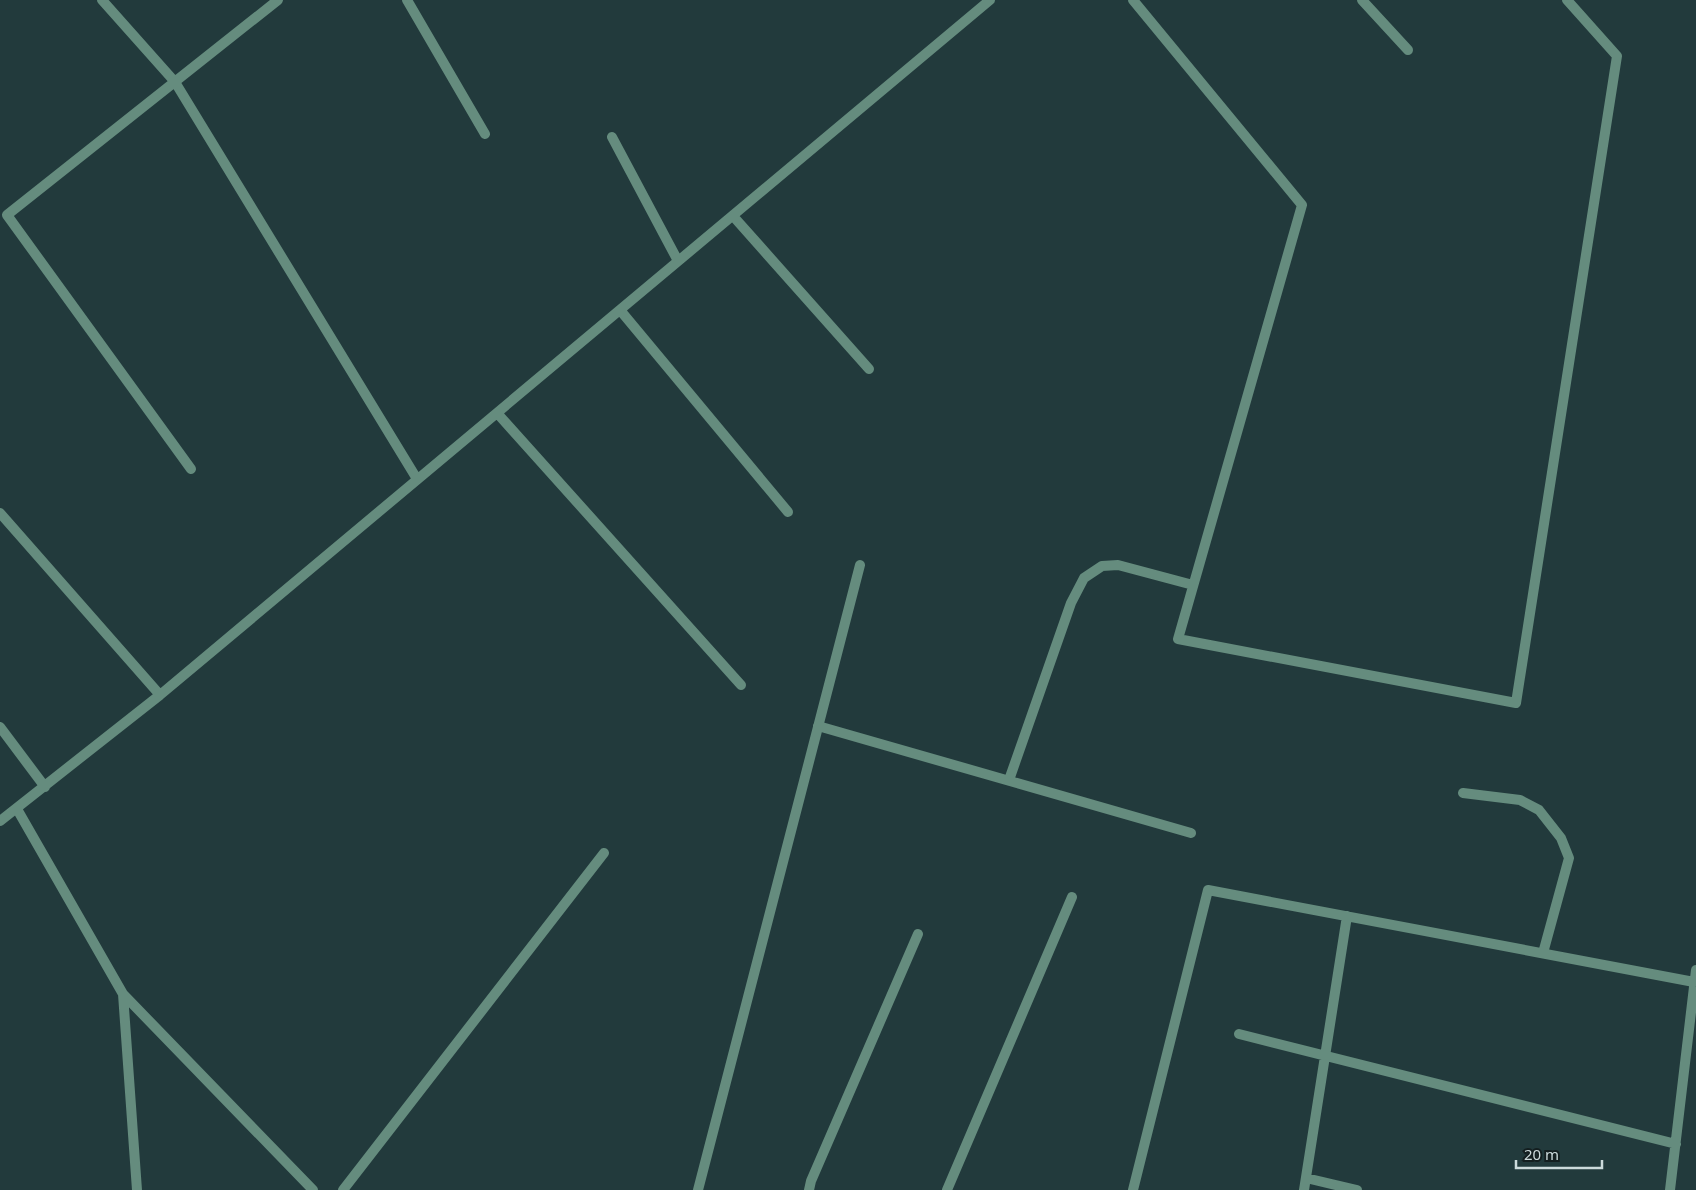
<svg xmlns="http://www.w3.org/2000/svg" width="1696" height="1190" font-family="'Noto Sans',sans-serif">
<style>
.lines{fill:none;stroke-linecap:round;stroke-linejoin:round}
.street{stroke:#658c7e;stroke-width:10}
</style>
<rect width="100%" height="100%" fill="#223a3c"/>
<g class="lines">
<path class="street" d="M102 0 175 82 417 479
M407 0 485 134
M1133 0 1302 205 1178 639 1516 703 1617 56 1567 0
M1362 0 1408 50
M612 137 678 261
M733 216 869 369
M620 310 788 512
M497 413 741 685
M191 469 7 215 278 0
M0 513 160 695
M818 726 1191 833
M0 727 45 787
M1009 780 1071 603 1084 578 1102 566 1118 565 1193 585
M1463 793 1520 800 1539 810 1561 838 1569 858 1543 953
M17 809 123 994 313 1190
M0 821 160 695 990 0
M123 994 137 1190
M1239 1034 1676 1144
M1306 1178 1357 1190
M343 1190 604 853
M698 1190 860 565
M809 1190 811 1181 918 934
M947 1190 1072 897
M1133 1190 1208 890 1694 982
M1304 1190 1347 916
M1670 1190 1696 970"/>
</g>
<path d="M1516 1160v8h86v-8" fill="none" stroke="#ccdadb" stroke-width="2.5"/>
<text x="1524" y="1160" font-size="15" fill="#ccdadb" stroke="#141f20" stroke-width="4" paint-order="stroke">20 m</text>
</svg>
